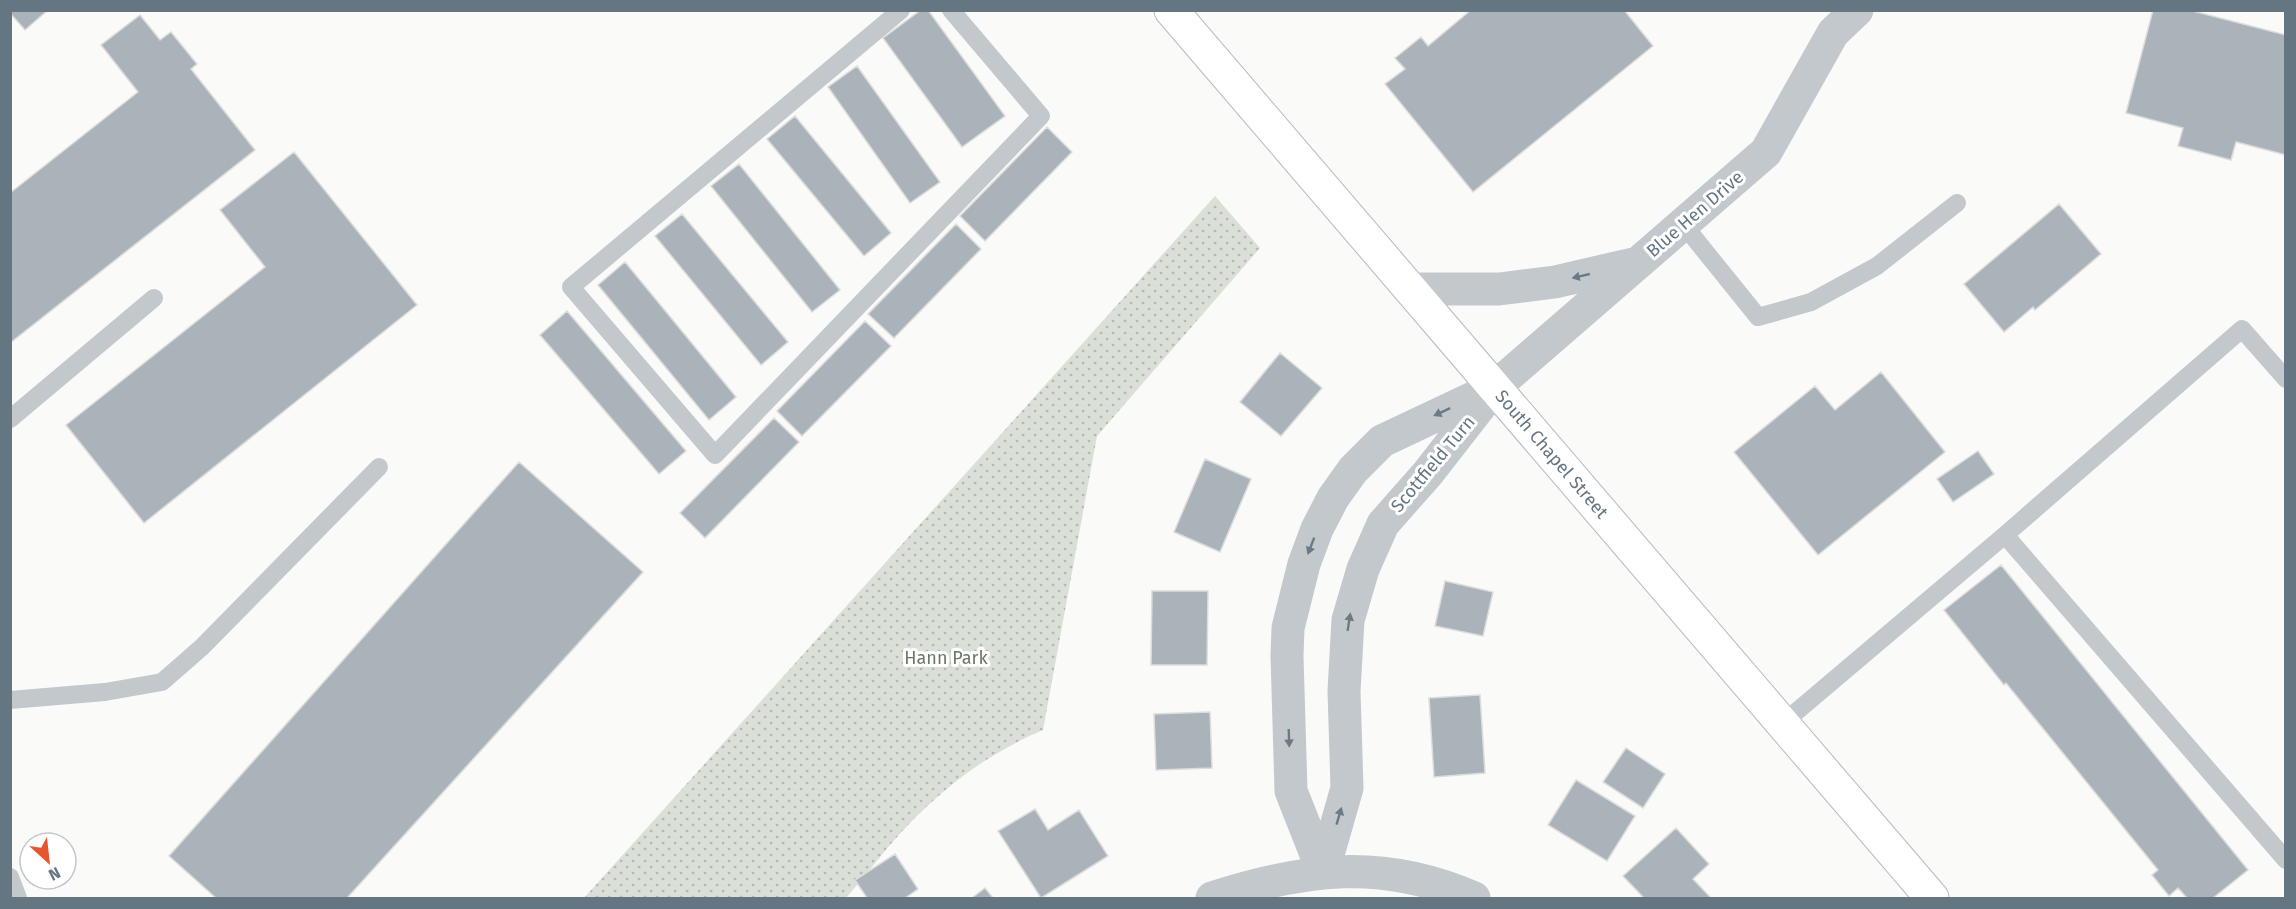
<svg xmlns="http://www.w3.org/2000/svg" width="2296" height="909" font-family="'Fira Sans',sans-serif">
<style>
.park{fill:url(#park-dots)}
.building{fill:#aab3b9;stroke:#dcdcda;stroke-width:1.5}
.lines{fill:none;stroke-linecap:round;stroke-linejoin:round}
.primary-casing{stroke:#b5babe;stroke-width:35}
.lane{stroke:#c3c8cc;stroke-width:18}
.street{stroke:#c3c8cc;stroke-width:33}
.primary{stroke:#fff;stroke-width:33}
.oneway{fill:#6a7a87}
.labels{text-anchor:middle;stroke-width:6;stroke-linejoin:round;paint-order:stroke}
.street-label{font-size:18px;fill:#657683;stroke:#fff}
.park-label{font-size:18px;fill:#687a64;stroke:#fff}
</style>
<defs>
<pattern id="park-dots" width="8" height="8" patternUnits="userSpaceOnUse" patternTransform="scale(1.5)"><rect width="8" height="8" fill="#dadfd7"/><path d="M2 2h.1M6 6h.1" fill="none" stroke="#b4b9b4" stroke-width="1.8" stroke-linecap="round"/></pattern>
</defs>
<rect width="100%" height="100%" fill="#fafaf8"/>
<path class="park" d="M1215 196 1260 248 1097 436 1043 730C993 751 949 783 912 821 888 845 868 873 846 898H584Z"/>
<path class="building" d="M10 10H48L25 30 10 13Z
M921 10H928L1005 116 962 147 883 38Z
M1471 10H1624L1653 46 1473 192 1385 84 1405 69 1395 58 1421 37 1428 46Z
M2153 10H2189L2286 35V155L2236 142 2231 160 2178 146 2183 128 2126 113Z
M140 15 160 40 171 32 197 64 191 69 255 150 10 343V193L138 92 101 45Z
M857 66 940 182 910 203 828 87Z
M795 116 891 233 864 256 767 139Z
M1047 127 1072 152 985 241 960 216Z
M294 152 417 305 144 523 66 425 265 267 220 210Z
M739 164 840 290 812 312 711 186Z
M2059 204 2101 254 2035 310 2033 307 2004 332 1964 284Z
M682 214 788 342 761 365 655 236Z
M956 224 981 249 894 338 868 314Z
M625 262 736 397 709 420 598 285Z
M567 311 686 451 659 474 540 335Z
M865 321 891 346 802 436 777 411Z
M1280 353 1322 388 1281 436 1240 402Z
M1881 372 1945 452 1818 555 1734 452 1815 386 1835 410Z
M774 418 799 442 705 538 680 513Z
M1978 451 1994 474 1953 502 1937 479Z
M1205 459 1251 479 1220 552 1174 532Z
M519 462 643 572 347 898H216L169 856Z
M2001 565 2248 870 2213 898H2187L2178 888 2169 896 2152 875 2158 870 2006 683 2004 685 1944 610Z
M1445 581 1493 592 1483 636 1435 626Z
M1152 591H1208L1207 665H1151Z
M1480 695 1485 773 1434 777 1429 698Z
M1210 712 1212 768 1156 770 1154 714Z
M1626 748 1665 774 1643 808 1603 782Z
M1576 780 1635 816 1607 861 1548 825Z
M1035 809 1048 830 1079 810 1108 856 1041 898 998 831Z
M1676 828 1709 864 1693 879 1711 898H1644L1623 876Z
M895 854 918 889 905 898H867L855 880Z
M985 888 993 898H972Z"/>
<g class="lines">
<defs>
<g id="primary">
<path id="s1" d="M1171 10 1932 898"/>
</g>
</defs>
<use href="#primary" class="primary-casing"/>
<path class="lane" d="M901 10 571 287 715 455 1041 116 951 10
M1683 224 1758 317 1811 302 1877 266 1957 203
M10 419 154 298
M2005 535 2286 860
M10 700 105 692 162 682 202 647 379 467
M1783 723 2005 535 2242 329 2286 379
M10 877 18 898"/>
<path class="street" d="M1411 289H1499L1555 282 1633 264
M1323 872 1347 788 1344 691 1348 620 1363 569 1383 524 1428 473 1495 387 1766 152 1833 33 1857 10
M1323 872 1291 791 1287 656 1288 628 1304 564 1317 529 1333 498 1353 470 1382 441 1490 390
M1212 898C1305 868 1382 858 1474 898"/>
<use href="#primary" class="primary"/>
</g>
<defs><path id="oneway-solid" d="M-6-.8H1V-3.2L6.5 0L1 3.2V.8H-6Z" transform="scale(1.5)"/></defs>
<g class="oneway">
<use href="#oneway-solid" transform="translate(1581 276) rotate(167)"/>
<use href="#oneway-solid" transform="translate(1442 412) rotate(155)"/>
<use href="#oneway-solid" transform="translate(1311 546) rotate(111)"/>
<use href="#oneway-solid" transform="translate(1349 622) rotate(-81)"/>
<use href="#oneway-solid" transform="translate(1289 738) rotate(88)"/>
<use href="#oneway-solid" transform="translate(1339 816) rotate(-74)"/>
</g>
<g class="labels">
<g class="street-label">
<text transform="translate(1695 214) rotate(-41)" y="6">Blue Hen Drive</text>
<text dy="6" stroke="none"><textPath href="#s1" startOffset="585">South Chapel Street</textPath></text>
<text transform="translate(1433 464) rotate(-50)" y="6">Scottfield Turn</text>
</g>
<g class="park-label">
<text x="946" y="664">Hann Park</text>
</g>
</g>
<rect width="2296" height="909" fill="none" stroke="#657683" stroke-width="24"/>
<g transform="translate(48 861) rotate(153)"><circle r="28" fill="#ffffff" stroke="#c1c8cd" stroke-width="1.5"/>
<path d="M0-4.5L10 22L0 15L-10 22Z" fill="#e4572e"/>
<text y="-9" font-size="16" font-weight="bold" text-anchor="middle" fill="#657683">N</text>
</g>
</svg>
